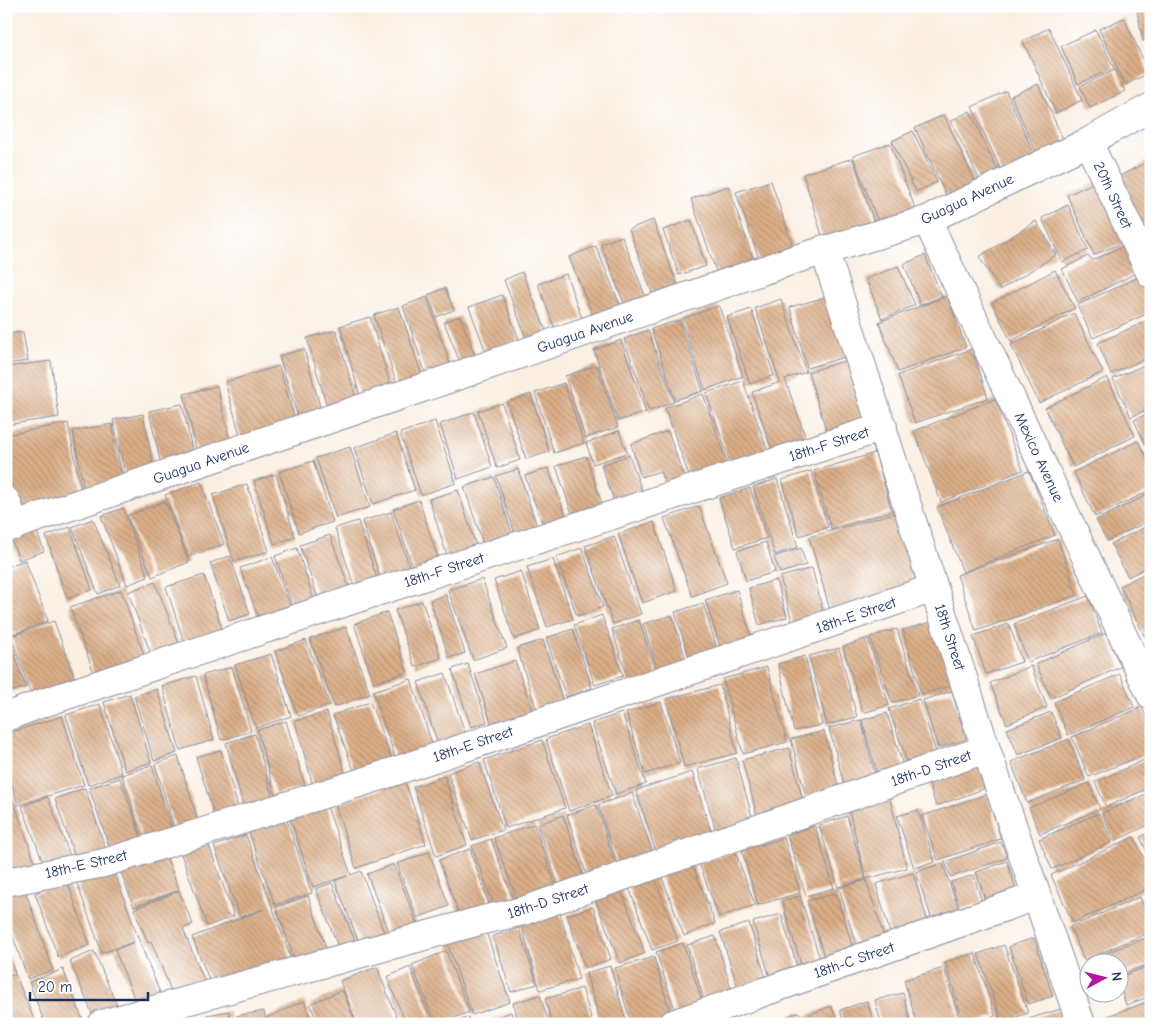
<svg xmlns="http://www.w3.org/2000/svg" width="1157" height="1030" font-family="'Comic Neue',sans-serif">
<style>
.building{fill:url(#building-back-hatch)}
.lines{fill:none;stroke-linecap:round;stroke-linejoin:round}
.street-casing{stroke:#8a8fa0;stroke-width:30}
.street{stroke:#fff;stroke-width:28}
.labels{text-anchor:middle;stroke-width:4;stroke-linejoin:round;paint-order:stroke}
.street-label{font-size:15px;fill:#1b2f5e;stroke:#fff}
</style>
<defs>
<pattern id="building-back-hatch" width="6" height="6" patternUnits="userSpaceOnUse" patternTransform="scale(1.25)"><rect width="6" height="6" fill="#dcaf88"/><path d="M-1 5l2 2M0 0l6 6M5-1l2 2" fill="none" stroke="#b28f72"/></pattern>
</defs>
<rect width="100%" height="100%" fill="#fff"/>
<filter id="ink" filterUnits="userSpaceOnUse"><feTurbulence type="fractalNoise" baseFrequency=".02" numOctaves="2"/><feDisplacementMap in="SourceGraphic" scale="10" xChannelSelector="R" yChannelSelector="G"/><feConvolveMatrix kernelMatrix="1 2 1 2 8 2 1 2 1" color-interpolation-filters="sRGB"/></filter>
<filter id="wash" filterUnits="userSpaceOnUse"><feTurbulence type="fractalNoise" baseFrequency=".0096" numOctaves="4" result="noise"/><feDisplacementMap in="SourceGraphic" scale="20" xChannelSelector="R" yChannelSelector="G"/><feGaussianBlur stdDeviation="1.12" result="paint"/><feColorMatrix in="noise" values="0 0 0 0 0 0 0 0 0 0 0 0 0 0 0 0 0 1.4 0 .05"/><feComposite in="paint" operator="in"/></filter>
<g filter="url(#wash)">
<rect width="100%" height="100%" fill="#faefe2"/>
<g id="blocks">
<path class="building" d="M1136 6H1151V40L1143 41Z
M1124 18 1149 73 1125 85 1099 29Z
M1049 28 1082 100 1056 113 1023 41Z
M1096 30 1114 68 1078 84 1061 46Z
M1115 70 1125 91 1090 108 1080 86Z
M1038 84 1068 150 1041 163 1011 96Z
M1006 91 1038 162 1004 177 972 107Z
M970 111 1003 182 985 191 951 121Z
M944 115 978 188 949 202 915 128Z
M913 131 937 182 916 192 892 141Z
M890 143 917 213 880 227 853 156Z
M853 158 876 228 825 245 803 174Z
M1151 160V228L1143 233 1114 179Z
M1102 179 1129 240 1094 255 1067 195Z
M771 181 795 253 761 265 736 192Z
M728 186 757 270 720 283 691 199Z
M1068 205 1088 250 1062 262 1042 218Z
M653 220 680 292 655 301 629 229Z
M691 220 706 266 679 275 663 230Z
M1036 221 1056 255 1000 290 979 257Z
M622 236 646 298 625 306 601 244Z
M1131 242 1144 269 1078 302 1062 269 1088 256 1093 260Z
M596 246 622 310 595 321 569 257Z
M925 255 942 297 920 305 904 264Z
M898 266 915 305 882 319 866 279Z
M1055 270 1075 308 1011 341 992 303Z
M522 272 550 340 530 348 504 280Z
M566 274 582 319 555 329 538 284Z
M1146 274 1151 284V312L1093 338 1077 305Z
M445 288 454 310 436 317 428 295Z
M837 294 855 354 807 368 790 307Z
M502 295 519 339 486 352 469 307Z
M947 296 966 347 898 372 879 322Z
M427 297 453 373 428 381 403 306Z
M781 299 806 372 785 379 809 447 775 459 752 392 780 382 755 308Z
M719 306 743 376 705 390 681 319Z
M399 307 424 382 399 391 374 315Z
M751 309 774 375 750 384 727 317Z
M1074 313 1103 372 1039 403 1011 345Z
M460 316 477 360 461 365 444 322Z
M370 317 393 394 362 403 340 326Z
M1151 319V356L1111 374 1098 343Z
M679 320 703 391 675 400 651 329Z
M336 330 359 409 330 417 307 338Z
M648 330 674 402 649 411 624 339Z
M23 332 28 361 6 364V334Z
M621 340 646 412 618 421 594 350Z
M304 349 323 417 300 424 279 356Z
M972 349 988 398 915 423 898 375Z
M854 358 875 424 829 439 808 372Z
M51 361 59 417 6 425V367Z
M1151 362V408L1131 417 1113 379Z
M597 365 618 427 585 438 565 376Z
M279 366 297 426 242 442 225 382Z
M1107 377 1135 436 1073 467 1045 408Z
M743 381 770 458 733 471 706 393Z
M564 383 584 443 554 453 535 393Z
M217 386 231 445 197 453 184 394Z
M531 394 549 452 526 459 507 402Z
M703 394 730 470 692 484 665 408Z
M995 399 1023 470 941 502 914 431Z
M502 403 520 460 497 468 478 411Z
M182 404 194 458 161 465 149 411Z
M474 412 492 467 458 479 440 424Z
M1151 412V452L1149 453 1134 420Z
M143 414 155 474 126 480 113 420Z
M435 421 456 483 421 495 400 433Z
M68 423 83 499 17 511 6 455V435Z
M112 424 123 482 84 490 73 431Z
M619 431 627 453 593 464 586 443Z
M668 431 686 483 667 490 660 471 641 477 631 444Z
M396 433 415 490 373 504 354 448Z
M1138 441 1151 466V490L1095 517 1074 472Z
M350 447 370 507 336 518 316 458Z
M875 453 892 511 831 529 814 471Z
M629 455 646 502 618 512 601 465Z
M586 456 604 510 574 520 556 466Z
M313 461 333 522 299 533 279 472Z
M548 468 569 524 546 533 525 476Z
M518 469 539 533 517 540 496 476Z
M811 471 828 527 799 536 782 480Z
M1029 471 1055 535 963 572 937 507Z
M276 474 295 537 274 544 254 481Z
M494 477 514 540 485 549 464 487Z
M777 479 798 547 775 555 753 487Z
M201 482 224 544 188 557 165 495Z
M247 484 269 551 234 562 213 495Z
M750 488 767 538 735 548 719 498Z
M458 490 478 552 449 562 429 499Z
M1151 493V520L1107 541 1096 520Z
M419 500 440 565 415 574 393 509Z
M165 501 189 562 152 577 127 516Z
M699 506 727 583 692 596 664 518Z
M123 508 148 577 127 585 101 516Z
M391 512 412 574 382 584 362 521Z
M898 512 918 584 830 610 809 537Z
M93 519 120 585 98 594 72 527Z
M358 521 380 587 357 595 335 528Z
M654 522 677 591 642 603 618 534Z
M1151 524V565L1128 577 1111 544Z
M70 527 92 590 67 599 46 536Z
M37 532 44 551 19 560 12 541Z
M330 535 351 593 320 604 300 545Z
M614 536 641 614 613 624 585 546Z
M1058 539 1077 595 976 631 957 575Z
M766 542 775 572 746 581 737 551Z
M297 548 316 607 295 614 275 556Z
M582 548 603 607 577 616 556 557Z
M801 548 806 565 780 573 774 557Z
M230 556 250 614 229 621 210 563Z
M272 557 294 616 262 628 240 568Z
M553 559 573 619 547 627 527 567Z
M25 560 48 621 14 634 6 613V567Z
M812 568 825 619 794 628 780 577Z
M1151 570V634L1145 637 1120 586Z
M521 571 540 630 514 639 494 580Z
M204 575 225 638 187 651 166 587Z
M482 579 507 648 473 660 448 590Z
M776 580 787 617 759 625 749 588Z
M155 582 180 646 152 657 128 592Z
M121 590 145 658 95 676 70 607Z
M737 590 755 649 724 659 705 600Z
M446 595 465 653 449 658 430 600Z
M1088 596 1102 633 1028 662 1014 624Z
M422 601 441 658 415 667 395 610Z
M703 603 720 658 692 667 675 612Z
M387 612 407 672 374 683 354 624Z
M602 615 623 676 595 685 574 625Z
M672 615 689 670 660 679 643 624Z
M639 620 659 681 631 689 612 629Z
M54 621 78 687 34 703 11 636Z
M935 621 954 685 921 694 903 630Z
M1009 624 1022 662 986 674 973 636Z
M346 627 370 694 334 707 310 639Z
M573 629 592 688 566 697 546 638Z
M897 629 918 695 892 703 870 637Z
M6 630 26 687 6 693Z
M1106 633 1121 667 1051 698 1036 664Z
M868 638 889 705 863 713 843 647Z
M306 640 330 705 298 716 275 651Z
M543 640 562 699 536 708 517 648Z
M839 648 857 717 827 725 809 656Z
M271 654 291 716 256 728 235 665Z
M805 656 822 725 794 731 778 664Z
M515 661 534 715 493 728 475 674Z
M468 664 487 722 471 727 452 669Z
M1031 666 1047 707 1007 724 990 683Z
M232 667 251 731 221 740 203 675Z
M767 667 787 742 743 754 723 679Z
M445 673 467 739 439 748 418 682Z
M1120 674 1134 707 1068 735 1054 702Z
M196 676 214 740 180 750 162 686Z
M411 679 434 750 397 763 373 691Z
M720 685 737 753 684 767 666 699Z
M157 689 177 753 154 761 134 696Z
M952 691 966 739 938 748 923 700Z
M130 694 151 762 125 771 104 702Z
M919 699 938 758 909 768 889 709Z
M370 702 394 766 357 779 333 715Z
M661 702 680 763 645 774 626 713Z
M100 704 122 774 88 785 66 715Z
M1142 707 1151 728V752L1089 777 1072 737Z
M327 712 347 779 314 789 295 721Z
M1051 712 1062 738 1018 755 1007 729Z
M622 713 646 784 616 794 592 723Z
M887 713 904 769 878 777 862 720Z
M62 716 84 785 18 805 6 765V734Z
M861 720 875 776 844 784 829 728Z
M286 721 305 786 275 794 257 730Z
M588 725 612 796 569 811 546 739Z
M824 731 839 789 806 797 791 739Z
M255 734 273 799 244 808 226 743Z
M1069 739 1085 780 1027 803 1011 762Z
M542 740 565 808 506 828 484 760Z
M789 748 805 808 759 822 742 760Z
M221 750 239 811 215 818 196 757Z
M178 756 198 821 174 828 155 764Z
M1151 757V787L1106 807 1095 782Z
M736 758 755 828 718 838 698 769Z
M479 762 503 830 472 840 448 773Z
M152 765 172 831 143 840 122 775Z
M981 765 989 787 936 806 929 784Z
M692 772 713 838 657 856 636 790Z
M444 776 467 845 436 856 413 787Z
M6 778 37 869 6 880Z
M120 778 142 840 111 851 89 788Z
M405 781 426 844 356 868 335 805Z
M1089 783 1100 809 1040 834 1029 808Z
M85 788 108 856 78 866 55 799Z
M1151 792V824L1114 841 1102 813Z
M632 793 652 851 617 863 598 805Z
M987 794 1001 839 938 860 922 816Z
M889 795 907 868 866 879 848 806Z
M48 797 73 864 47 873 22 806Z
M596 805 617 869 588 879 567 815Z
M327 806 351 875 361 871 388 943 363 953 335 881 347 876 313 887 290 819Z
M918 810 935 862 914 868 897 816Z
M1099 813 1112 842 1052 869 1039 839Z
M563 815 584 878 559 887 537 825Z
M847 816 866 879 838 887 819 825Z
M287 820 312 893 275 905 249 833Z
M534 824 557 889 518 902 494 838Z
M815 826 834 888 806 896 787 834Z
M1151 832V861L1140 837Z
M246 835 292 961 214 992 192 937 264 909 240 917 214 846Z
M1134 837 1151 873V887L1073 923 1051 875Z
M784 838 800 893 758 905 742 851Z
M491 839 514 902 495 909 472 846Z
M1001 842 1007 858 951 877 945 862Z
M208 843 234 916 207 926 181 854Z
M162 845 179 890 134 907 117 862Z
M470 849 490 907 460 917 439 860Z
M735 851 755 905 719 917 699 863Z
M429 852 449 906 417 918 397 864Z
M1007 861 1017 892 986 902 976 872Z
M111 862 139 940 164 1003 140 1013 115 950 134 942 102 953 74 875Z
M692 862 715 923 684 936 661 875Z
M943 863 962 921 935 929 916 872Z
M394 864 420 932 393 943 367 874Z
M913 873 930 929 892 940 876 884Z
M974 875 982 903 960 909 951 882Z
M654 876 678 941 652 950 628 885Z
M866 880 886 942 858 951 839 888Z
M67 881 90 945 58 957 35 893Z
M332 883 359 951 342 957 316 889Z
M23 884 53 970 28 979 6 917V890Z
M619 884 645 953 620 963 593 894Z
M179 891 193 924 183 929 208 990 176 1003 151 941 148 943 134 909Z
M836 893 855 955 826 963 807 901Z
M308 896 330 959 298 970 276 907Z
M800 896 822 966 803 971 782 901Z
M1140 897 1151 923V932L1084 960 1070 927Z
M593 907 611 959 585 968 567 915Z
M560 913 579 979 540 990 521 924Z
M781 914 800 976 772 984 753 922Z
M483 923 510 1002 472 1015 445 936Z
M749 923 768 985 740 994 720 932Z
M519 928 537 984 511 992 493 936Z
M715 936 734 998 706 1007 687 945Z
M1151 936V963L1120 975V962H1090L1089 967 1087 960Z
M1034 938 1053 996 1028 1004 1009 946Z
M683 943 704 1007 677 1016 656 952Z
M1004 945 1028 1013 1002 1022 978 954Z
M6 948 15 973 6 976Z
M94 951 120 1013 96 1023 70 961Z
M446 951 469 1012 440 1024H435L412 965Z
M975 953 995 1016 971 1024H964L945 962Z
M654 957 673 1023 631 1024 615 968Z
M1151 965V996L1126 1005 1120 986V977Z
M610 966 627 1024H601L586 973Z
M377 967 399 1024H357L340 981Z
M410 967 432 1023 430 1024H406L387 977Z
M944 968 961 1024H917L904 980Z
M63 969 83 1021 76 1024H45L29 982Z
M15 974 36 1024H9L6 1017V978Z
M582 988 593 1024H552L545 999Z
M342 990 356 1024H318L310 1004Z
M903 993 911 1024H881L875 1000Z
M540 995 549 1024H519L513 1003Z
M304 1001 313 1024H269L266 1018Z
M867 1001 874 1024H844L840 1010Z
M1151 1001V1024H1109L1107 1016Z
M831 1006 839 1024H806L803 1017Z
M1061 1009 1066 1024H1015V1023Z
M229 1011 231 1024H209L207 1015Z
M264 1011 266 1024H238L236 1016Z
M511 1012 515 1024H478Z
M799 1012 803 1024H768Z
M468 1017 471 1024H451Z"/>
</g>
</g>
<g filter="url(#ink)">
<use href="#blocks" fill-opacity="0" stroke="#8a8fa0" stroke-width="1"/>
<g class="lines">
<defs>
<path id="street" d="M1088 142 1151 274
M927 220 1151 695
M824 249 986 749 1081 1024
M6 501 15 526
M6 528 422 388 796 259 927 220 1088 142 1151 107
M6 717 40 704 367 595 883 427
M6 882 104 863 372 779 934 588
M102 1024 483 920 523 911 986 749
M673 1024 1036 896"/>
</defs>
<use href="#street" class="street-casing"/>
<use href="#street" class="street"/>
</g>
</g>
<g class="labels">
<g class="street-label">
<text transform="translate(1113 195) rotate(65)" y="5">20th Street</text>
<text transform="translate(967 199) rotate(-25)" y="5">Guagua Avenue</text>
<text transform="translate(585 332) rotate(-19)" y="5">Guagua Avenue</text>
<text transform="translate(829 444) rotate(-18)" y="5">18th-F Street</text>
<text transform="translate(1039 457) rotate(65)" y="5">Mexico Avenue</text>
<text transform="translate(201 463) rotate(-19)" y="5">Guagua Avenue</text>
<text transform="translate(444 570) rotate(-18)" y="5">18th-F Street</text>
<text transform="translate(856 615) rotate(-19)" y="5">18th-E Street</text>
<text transform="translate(950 637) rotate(72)" y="5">18th Street</text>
<text transform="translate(473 744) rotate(-19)" y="5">18th-E Street</text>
<text transform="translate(931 768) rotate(-19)" y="5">18th-D Street</text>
<text transform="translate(86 864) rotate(-13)" y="5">18th-E Street</text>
<text transform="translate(548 901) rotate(-18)" y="5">18th-D Street</text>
<text transform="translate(854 960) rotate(-19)" y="5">18th-C Street</text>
</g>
</g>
<rect width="1157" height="1030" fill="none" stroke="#fff" stroke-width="25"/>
<g transform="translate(1104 978) rotate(83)"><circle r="24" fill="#ffffff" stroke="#a4acbf"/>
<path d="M0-4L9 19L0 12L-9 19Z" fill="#b5179e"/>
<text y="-8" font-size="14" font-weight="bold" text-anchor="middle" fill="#1b2f5e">N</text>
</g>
<path d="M30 992v8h118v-8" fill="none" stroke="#1b2f5e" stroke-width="2.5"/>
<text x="38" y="992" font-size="15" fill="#1b2f5e" stroke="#ffffff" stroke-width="4" paint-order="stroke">20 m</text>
</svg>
